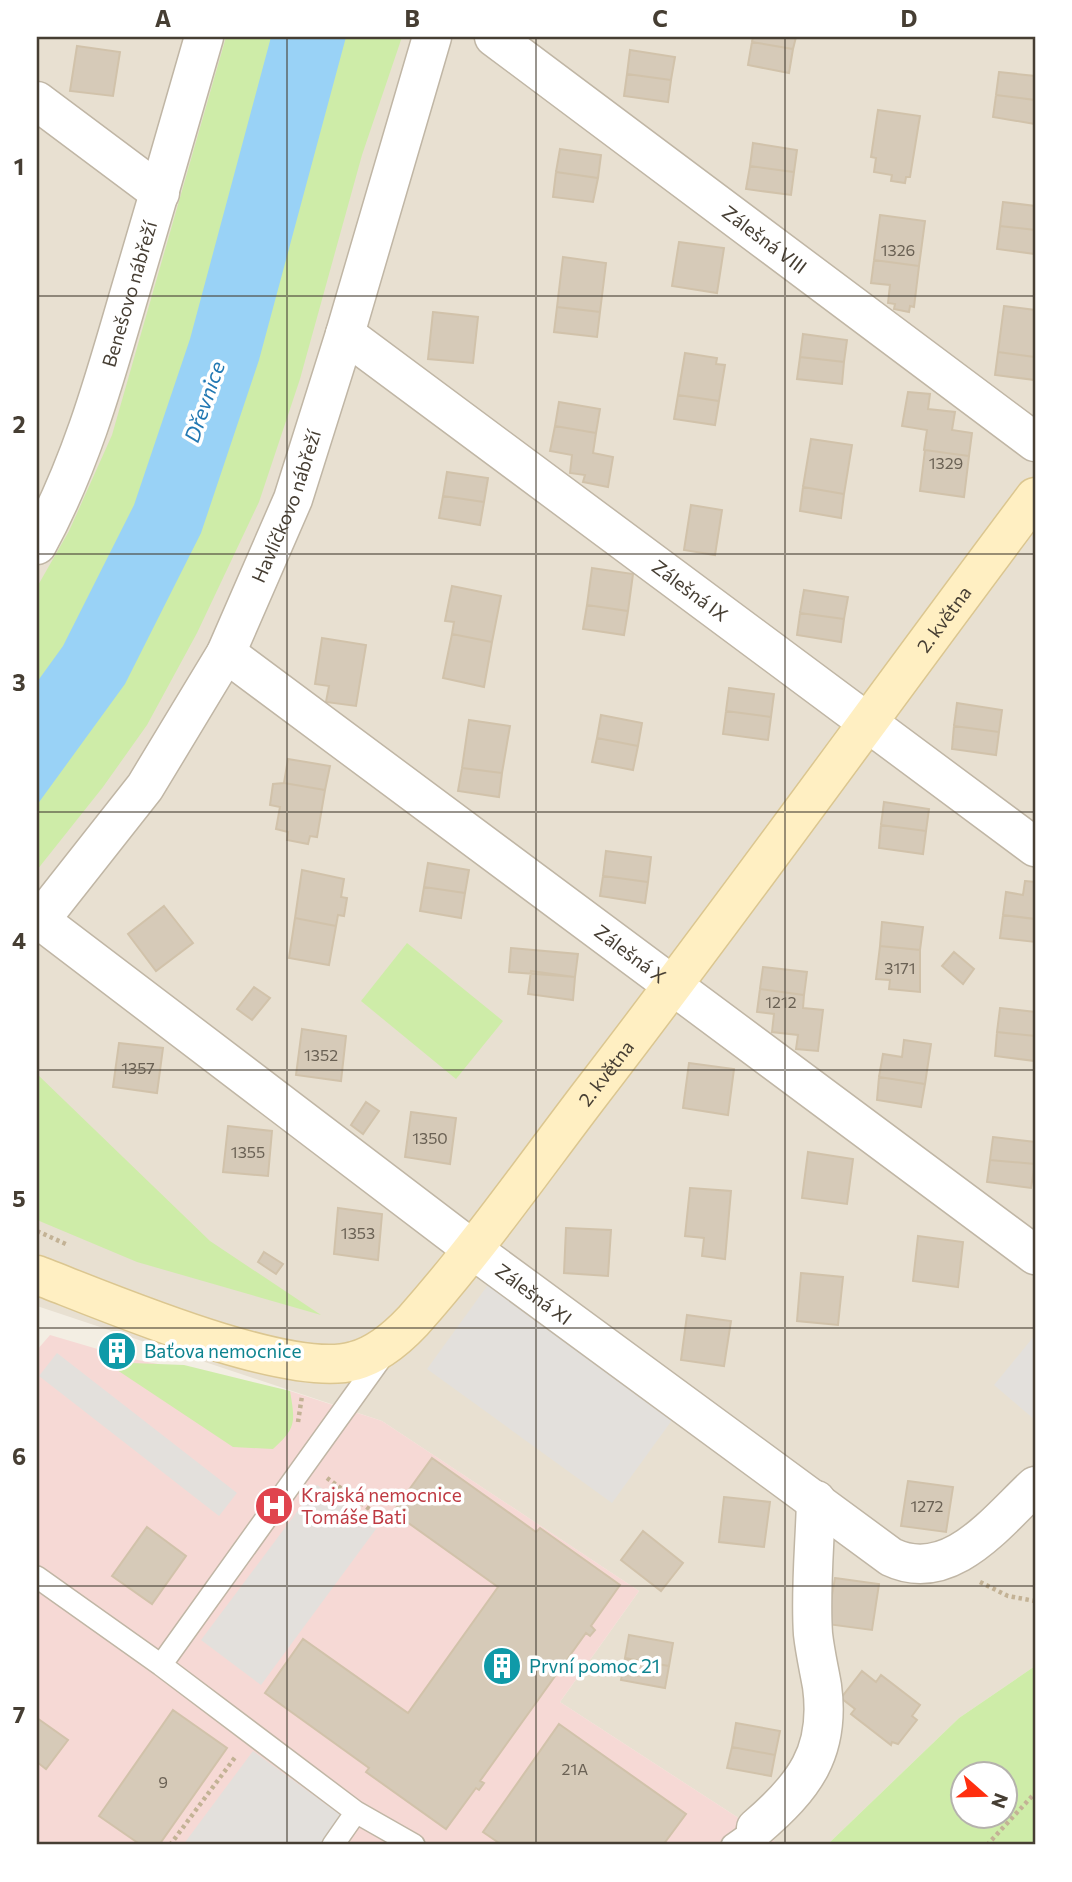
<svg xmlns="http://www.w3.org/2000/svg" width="1072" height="1882" font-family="Commissioner,sans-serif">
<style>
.residential{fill:#e8e0d1}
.medical{fill:#f6d9d5}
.green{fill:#ceeca8;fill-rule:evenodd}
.parking{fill:#e3e0dc}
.water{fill:#99d2f6}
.building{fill:#d6cab8;stroke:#d1c2aa;stroke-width:2}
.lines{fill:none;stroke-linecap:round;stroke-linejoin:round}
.lane-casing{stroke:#c0b6a5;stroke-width:24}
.street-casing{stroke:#c0b6a5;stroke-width:41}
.secondary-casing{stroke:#dbc690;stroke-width:41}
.path{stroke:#c3b295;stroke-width:4.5;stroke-dasharray:3.5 3.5;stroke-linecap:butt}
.lane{stroke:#fff;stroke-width:21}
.street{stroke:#fff;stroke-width:38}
.secondary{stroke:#ffefc2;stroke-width:38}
.grid{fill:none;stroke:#463e33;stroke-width:2;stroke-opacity:0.55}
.labels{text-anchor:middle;stroke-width:7;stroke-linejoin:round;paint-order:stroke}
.number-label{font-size:16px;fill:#6a6154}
.street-label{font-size:19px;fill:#463e33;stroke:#fff}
.culture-label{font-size:19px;fill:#0d838f;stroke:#fff;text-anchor:start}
.health-label{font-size:19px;fill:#be3a42;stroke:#fff;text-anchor:start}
.water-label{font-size:21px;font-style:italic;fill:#2278b2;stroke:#fff}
.neatline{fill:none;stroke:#463e33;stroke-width:2.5}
.grid-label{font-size:23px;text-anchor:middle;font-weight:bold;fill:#463e33}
</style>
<rect width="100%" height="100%" fill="#f3eee3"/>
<path class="residential" d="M37 37H1035V1666L959 1718 827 1845H780L560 1702 639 1591 382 1421 37 1306Z"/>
<path class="medical" d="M50 1335 128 1358 290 1391 382 1421 639 1591 560 1702 780 1845H37V1350Z"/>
<path class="green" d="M226 37H402L362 155 300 379 259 502 197 633 147 725 103 787 37 870V587L69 531 112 435Z
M407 943 503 1021 456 1079 361 1001Z
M37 1074 210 1241 321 1315 137 1262 37 1220Z
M105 1362 184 1365 290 1391C295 1421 297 1428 273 1449L233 1447Z
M1035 1666V1845H827L959 1718ZM964 1773H1006V1815H964Z"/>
<path class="parking" d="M490 1282 675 1416 612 1503 427 1369Z
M1035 1335V1420L994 1385Z
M57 1353 237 1493 219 1516 39 1376Z
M317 1485 376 1529 261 1685 201 1640Z
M253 1751 342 1816 320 1845H183Z"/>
<path class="water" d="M271 37H346L259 360 201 533 125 684 37 805V682L63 646 134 505 190 339Z"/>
<path class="building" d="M753 37H796L793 49 752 42Z
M752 42 793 49 789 73 748 65Z
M77 46 120 52 113 96 70 91Z
M630 50 675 57 671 80 627 74Z
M999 72 1035 76V100L996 95Z
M627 74 671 80 668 102 624 96Z
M996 95 1035 100V124L993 117Z
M878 110 920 116 910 177H906L905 183 891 181 892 175 874 172 876 158 871 157Z
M753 143 797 150 794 172 750 166Z
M560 149 601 155 598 178 556 172Z
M750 166 794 172 791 195 746 189Z
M556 172 598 178 593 202 553 197Z
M1003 202 1035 206V230L1000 226Z
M880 215 925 221 919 266 874 260Z
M1000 226 1035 230V254L997 249Z
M679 242 724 248 717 293 672 286Z
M563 257 606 263 600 312 557 307Z
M874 260 919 266 914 307 910 306 909 312 894 309 895 304 888 303 890 285 871 283Z
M1004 306 1035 310V357L998 352Z
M557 307 600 312 597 337 554 332Z
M433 312 478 317 473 363 428 359Z
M803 334 847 340 844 362 800 357Z
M998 352 1035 357V380L995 375Z
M685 353 717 358 716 364 725 365 719 401 678 395Z
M800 357 844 362 842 384 797 379Z
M908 392 930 394 928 409 955 412 952 430 972 433 969 456 924 450 927 430 902 426Z
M678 395 719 401 715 425 674 419Z
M559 402 600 409 596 433 555 426Z
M555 426 596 433 593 453 613 457 608 487 583 482 585 475 570 473 572 455 550 451Z
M811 439 852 445 844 494 803 487Z
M925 450 969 456 964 497 920 491Z
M447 472 488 478 484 502 443 496Z
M803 487 844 494 841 518 800 511Z
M443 496 484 502 480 525 439 518Z
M691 505 722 510 715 555 684 550Z
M592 568 633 574 628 611 587 605Z
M452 586 501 596 492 642 452 634 454 622 445 621Z
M804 590 848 597 844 619 800 613Z
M587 605 628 611 624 635 583 629Z
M800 613 844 619 841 642 797 635Z
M452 634 492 642 484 687 443 678Z
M322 638 366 645 356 706 326 702 329 686 315 684Z
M729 688 774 694 771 717 726 711Z
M957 703 1002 710 999 732 954 726Z
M726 711 771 717 768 740 723 734Z
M601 715 642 723 638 746 597 738Z
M469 720 510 726 502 773 462 768Z
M954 726 999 732 996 755 952 749Z
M597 738 638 746 633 770 592 762Z
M288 759 330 766 325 790 284 783Z
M462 768 502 773 499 797 458 791Z
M284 783 325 790 317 837 310 836 308 844 287 840 288 832 276 829 280 807 270 805 273 784Z
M884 802 929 809 926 831 881 825Z
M881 825 926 831 923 854 879 848Z
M606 851 651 857 648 882 603 876Z
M428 863 469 870 465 893 424 887Z
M302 870 344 879 341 897 347 898 344 916 338 915 336 926 295 918Z
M603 876 648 882 645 903 600 896Z
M1025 881 1035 882V919L1003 915 1006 892 1023 895Z
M424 887 465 893 461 918 420 911Z
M164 906 193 943 156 971 128 934Z
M1003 915 1035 919V942L1000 938Z
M295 918 336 926 329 965 289 958Z
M882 922 923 927 920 950 880 946Z
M880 946 920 950V992L889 989 890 980 876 979Z
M511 948 578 954 575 977 509 972Z
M954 952 974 969 963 984 942 966Z
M763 967 807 972 804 995 760 989Z
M531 971 575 977 573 1000 528 994Z
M254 987 270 998 252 1020 237 1009Z
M760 989 804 995 803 1008 823 1010 818 1051 796 1049 798 1035 772 1032 774 1014 757 1012Z
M1000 1008 1035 1012V1036L997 1032Z
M302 1029 346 1036 341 1081 296 1075Z
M997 1032 1035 1036V1061L995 1056Z
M904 1040 931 1044 925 1084 879 1077 883 1054 902 1057Z
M119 1043 163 1048 157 1093 113 1087Z
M689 1063 734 1069 728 1115 683 1108Z
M879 1077 925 1084 921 1107 877 1100Z
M366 1102 379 1111 363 1134 351 1125Z
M411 1112 456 1118 450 1164 405 1157Z
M228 1126 272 1131 268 1176 223 1172Z
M993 1137 1035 1142V1164L990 1160Z
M808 1152 853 1159 847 1204 802 1198Z
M990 1160 1035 1164 1031 1188 987 1182Z
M690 1188 731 1191 725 1259 702 1256 704 1238 685 1236Z
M338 1208 382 1214 378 1260 334 1254Z
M566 1228 611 1230 608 1276 564 1273Z
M918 1236 963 1242 958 1287 913 1281Z
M264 1252 283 1264 276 1274 258 1262Z
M801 1273 843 1277 838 1325 797 1321Z
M687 1315 731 1321 724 1366 681 1360Z
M432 1458 536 1532 540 1528 620 1585 591 1626 595 1630 590 1636 586 1633 480 1781 484 1783 479 1790 476 1788 446 1829 366 1772 369 1768 265 1693 303 1639 408 1713 498 1587 393 1512Z
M908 1481 953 1487 946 1532 901 1526Z
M724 1497 770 1502 764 1547 719 1542Z
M147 1527 186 1556 152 1604 112 1576Z
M643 1531 683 1563 661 1591 621 1560Z
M835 1578 879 1584 872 1630 827 1624Z
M629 1635 673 1643 669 1666 625 1658Z
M625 1658 669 1666 665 1688 621 1680Z
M862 1671 876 1682 881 1675 920 1705 912 1716 917 1720 898 1744 892 1742 891 1745 851 1714 855 1709 841 1698Z
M173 1710 227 1748 159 1845H141L99 1816Z
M37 1718 68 1740 46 1769 37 1762Z
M736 1723 780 1731 775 1755 732 1747Z
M559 1724 686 1814 663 1845H502L483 1832Z
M732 1747 775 1755 771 1776 727 1768Z"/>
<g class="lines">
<defs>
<path id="lane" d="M37 1577 161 1665 356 1812 414 1845
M161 1665 384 1354
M333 1845 356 1812
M732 1845 756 1828"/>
<g id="street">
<path id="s1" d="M494 37 1035 442"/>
<path d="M37 101 160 193"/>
<path id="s2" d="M345 334 1035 847"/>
<path id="s3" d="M37 545C79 469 103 385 127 302 153 214 179 125 204 37"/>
<path id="s4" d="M226 653 1035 1255"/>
<path id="s5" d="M41 921 472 1249 891 1557C950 1585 997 1521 1035 1486"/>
<path id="s6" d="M37 924 145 787 226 653 293 499 345 334 432 37"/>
<path d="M756 1828C804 1787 831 1752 822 1686 819 1669 815 1652 813 1634 810 1590 815 1544 816 1500"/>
</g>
<g id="secondary">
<path id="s7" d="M37 1275C105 1301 288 1380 354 1361 377 1355 397 1338 413 1321 477 1249 533 1169 591 1093 742 897 886 695 1035 497"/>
</g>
</defs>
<use href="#lane" class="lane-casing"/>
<use href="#street" class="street-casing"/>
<use href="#secondary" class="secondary-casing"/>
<path class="path" d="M37 1231 68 1245
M298 1422 302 1396
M327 1478 387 1522
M980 1582 1008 1596 1035 1601
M170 1845 236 1756
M987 1845 1035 1793"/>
<use href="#lane" class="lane"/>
<use href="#street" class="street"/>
<use href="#secondary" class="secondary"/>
</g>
<path class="grid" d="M287 37V1845M536 37V1845M785 37V1845M37 296H1035M37 554H1035M37 812H1035M37 1070H1035M37 1328H1035M37 1586H1035"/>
<defs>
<symbol id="building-disc" viewBox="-11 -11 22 22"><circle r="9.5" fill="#0f9aa8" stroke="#fff"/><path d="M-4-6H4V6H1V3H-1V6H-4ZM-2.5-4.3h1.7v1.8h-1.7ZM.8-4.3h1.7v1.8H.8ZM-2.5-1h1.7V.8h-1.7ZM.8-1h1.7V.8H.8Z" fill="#fff"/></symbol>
<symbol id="hospital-disc" viewBox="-11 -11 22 22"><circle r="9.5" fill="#e0444e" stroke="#fff"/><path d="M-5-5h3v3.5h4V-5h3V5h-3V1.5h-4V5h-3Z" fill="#fff"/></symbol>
</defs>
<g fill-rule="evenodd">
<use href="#building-disc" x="95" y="1329" width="44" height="44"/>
<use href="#hospital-disc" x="252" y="1484" width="44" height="44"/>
<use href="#building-disc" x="480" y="1644" width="44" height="44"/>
</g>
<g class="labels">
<g class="number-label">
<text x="898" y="256">1326</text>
<text x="946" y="469">1329</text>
<text x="900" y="974">3171</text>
<text x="781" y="1008">1212</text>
<text x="321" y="1061">1352</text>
<text x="138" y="1074">1357</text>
<text x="430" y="1144">1350</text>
<text x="248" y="1158">1355</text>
<text x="358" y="1239">1353</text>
<text x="927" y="1512">1272</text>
<text x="575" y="1775">21A</text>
<text x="163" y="1788">9</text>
</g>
<g class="street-label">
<text dy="7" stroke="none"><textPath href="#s1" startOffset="338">Zálešná VIII</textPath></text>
<text dy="7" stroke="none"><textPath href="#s3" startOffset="268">Benešovo nábřeží</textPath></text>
<text dy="7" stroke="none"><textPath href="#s6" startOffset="490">Havlíčkovo nábřeží</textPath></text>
<text dy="7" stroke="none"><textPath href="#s2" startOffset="430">Zálešná IX</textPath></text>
<text dy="7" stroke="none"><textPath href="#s7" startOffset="1284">2. května</textPath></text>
<text dy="7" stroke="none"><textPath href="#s4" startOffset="504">Zálešná X</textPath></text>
<text dy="7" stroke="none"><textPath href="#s7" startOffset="718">2. května</textPath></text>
<text dy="7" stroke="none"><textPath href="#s5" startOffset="618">Zálešná XI</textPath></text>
</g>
<g class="culture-label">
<text x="144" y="1358">Baťova nemocnice</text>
<text x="529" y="1673">První pomoc 21</text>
</g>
<g class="health-label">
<text x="301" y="1502">Krajská nemocnice<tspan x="301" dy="22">Tomáše Bati</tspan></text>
</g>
<g class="water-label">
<text transform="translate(205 402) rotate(-71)" y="7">Dřevnice</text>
</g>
</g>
<rect width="1072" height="1882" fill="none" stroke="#ffffff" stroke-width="77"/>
<g transform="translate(984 1795) rotate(110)"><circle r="33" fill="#ffffff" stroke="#b5b2ad" stroke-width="2"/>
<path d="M0-5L12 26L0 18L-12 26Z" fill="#ff2f0f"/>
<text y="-10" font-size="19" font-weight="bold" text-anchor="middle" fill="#463e33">N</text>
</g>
<rect x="38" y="38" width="996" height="1805" class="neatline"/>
<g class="grid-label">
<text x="163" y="27">A</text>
<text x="412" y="27">B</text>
<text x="660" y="27">C</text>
<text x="909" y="27">D</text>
<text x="19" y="175">1</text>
<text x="19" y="433">2</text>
<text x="19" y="691">3</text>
<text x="19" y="949">4</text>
<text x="19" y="1207">5</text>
<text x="19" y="1465">6</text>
<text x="19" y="1723">7</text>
</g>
</svg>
